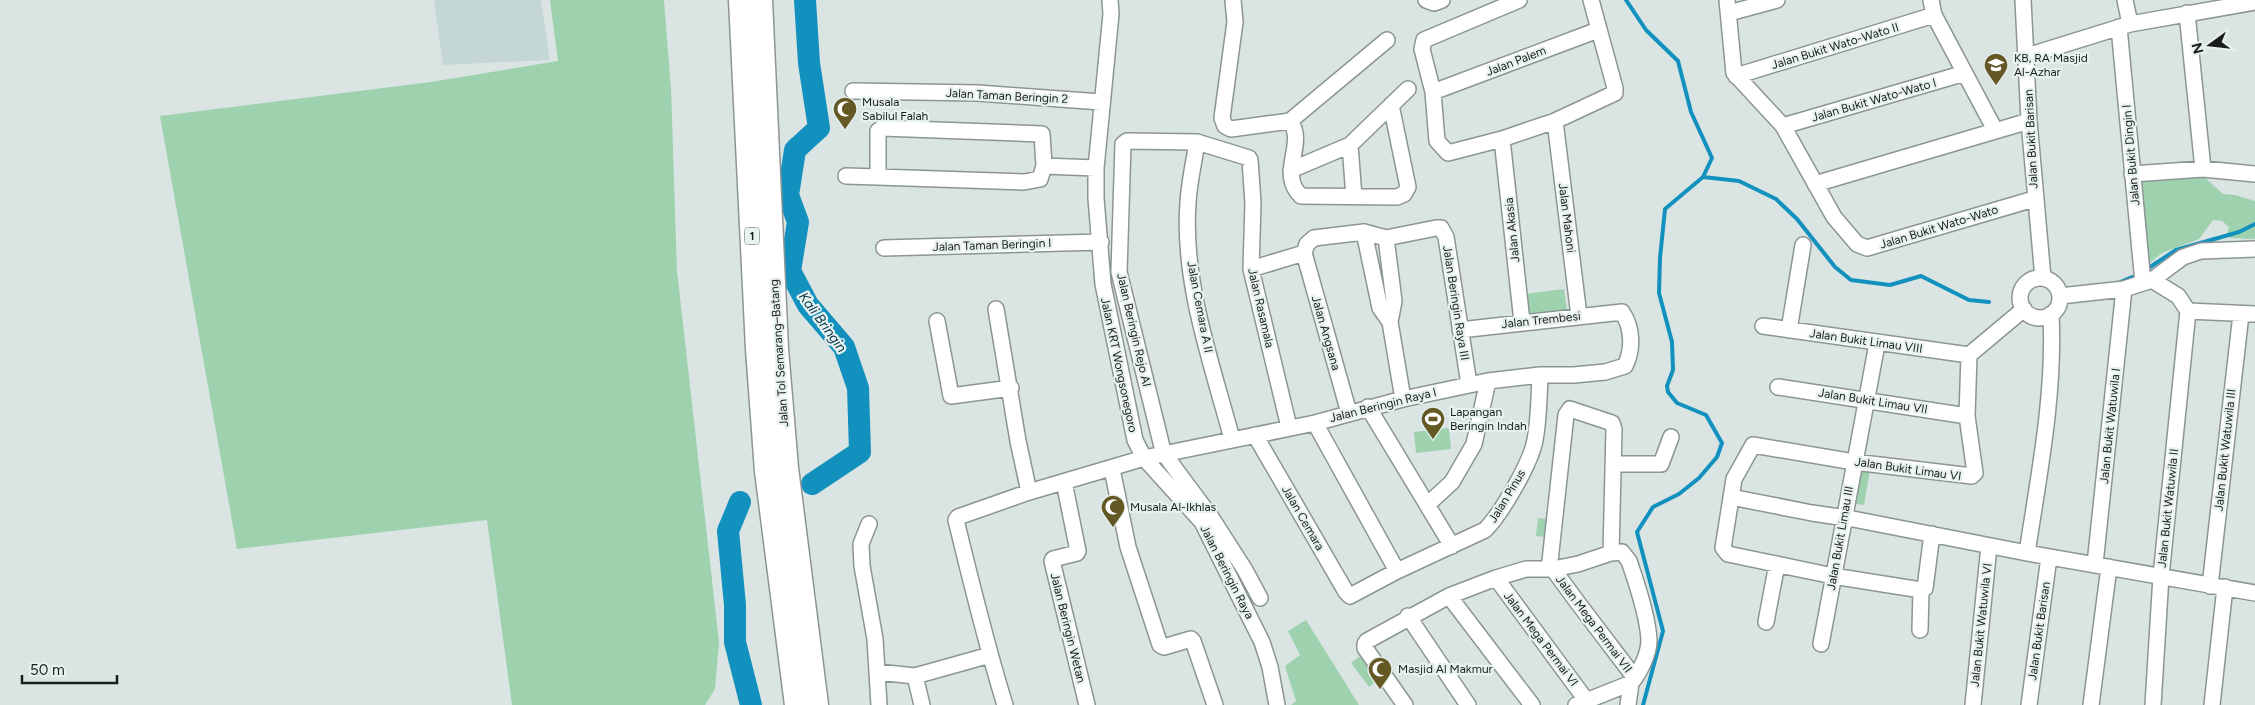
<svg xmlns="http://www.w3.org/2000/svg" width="2255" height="705" font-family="Figtree,sans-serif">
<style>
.built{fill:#c4d7d6}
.green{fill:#9ed2ae}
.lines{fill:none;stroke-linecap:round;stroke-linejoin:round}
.stream{stroke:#1391be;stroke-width:4}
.river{stroke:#1391be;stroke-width:22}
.minor-casing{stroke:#8c9595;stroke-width:18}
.highway-casing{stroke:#8c9595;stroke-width:25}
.minor{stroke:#fff;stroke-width:15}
.highway{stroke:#fff;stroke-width:22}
.labels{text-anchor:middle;stroke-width:4.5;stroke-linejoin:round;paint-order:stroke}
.shield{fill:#e7f1f0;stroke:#575d5c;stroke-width:1}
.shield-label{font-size:11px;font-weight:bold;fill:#191d1d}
.street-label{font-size:12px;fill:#191d1d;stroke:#e7f1f0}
.poi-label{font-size:12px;fill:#191d1d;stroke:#e7f1f0;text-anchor:start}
.water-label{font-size:14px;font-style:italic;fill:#033548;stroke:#e7f1f0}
</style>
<rect width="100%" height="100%" fill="#dae4e3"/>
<path class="built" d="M434 0H541L550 60 443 65Z"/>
<path class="green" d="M550 0H664L671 89 677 271 719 642 715 689 705 705H512L487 520 237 549 160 116 431 82 558 61Z
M2202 175 2223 194 2235 195 2255 201V239L2230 238 2227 233 2229 227 2222 221 2213 220 2199 239 2162 253 2147 265 2139 181Z
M1564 289 1567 311 1527 316 1525 294Z
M1449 428 1451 449 1416 453 1414 432Z
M1858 468 1870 470 1864 505 1851 503Z
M1538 518 1549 519 1548 537 1536 536Z
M1306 620 1359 705H1291L1296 701 1285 666 1300 655 1288 631Z
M1363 654 1381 677 1369 687 1351 663Z"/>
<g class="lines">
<path class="stream" d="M1626 0 1646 30 1678 61 1691 112 1712 158 1703 177 1665 209 1660 258 1659 293 1672 342 1673 370 1667 386 1668 392 1677 403 1706 415 1722 443 1717 457 1699 478 1679 494 1653 507 1637 532 1663 631 1643 705
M1703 177 1739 181 1776 199 1797 219 1835 267 1851 280 1890 285 1921 276 1969 300 1989 302
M2147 269 2176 250 2239 232 2255 224
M2116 284 2132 277"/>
<path class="river" d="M805 0 809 63 819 128 795 150 788 195 798 222 790 271 808 305 844 347 858 388 860 452 812 484
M740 502 728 531 735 605V642L751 705"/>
<defs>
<path id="minor" d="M1110 0 1111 14 1096 168V198L1103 284 1135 440 1144 458 1202 522 1262 642 1270 667 1277 705
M1233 0 1235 22 1222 118 1225 126 1231 129 1290 121C1307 144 1277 173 1301 196L1397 197 1404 194 1408 187 1391 105
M1426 0 1434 3 1442 0
M1519 0 1424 40 1422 49 1433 92 1437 141 1448 153 1502 139 1555 121 1615 93V88L1591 0
M1727 0 1734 73 1783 126 1834 217 1857 244 1867 248 2034 199
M1931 0 1934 15 1995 130
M2023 0 2029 121 2043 278
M2125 0 2130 24
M1729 13 1777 0
M2187 13 2203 169
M2119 27 2143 283
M2027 56 2130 24 2255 2
M1736 76 1934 15
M853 91 978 93 1101 102
M1433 92 1598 30
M1290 121 1387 40
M1555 121 1579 316
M1783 126 1965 73
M1502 139 1522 322
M1197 142C1194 162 1189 183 1188 203 1182 282 1212 364 1232 439
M1350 145 1354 197
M1044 166 1042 134 882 128 878 131V177L1024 182 1040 179 1044 166 1096 168
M1291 170 1350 145 1408 89
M2132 174 2203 169 2255 174
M846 176 878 177
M1815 184 2029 121
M1364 232 1380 308 1390 322
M1386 238 1394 301 1390 322 1403 399
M884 248 1101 242
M1304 253 1307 244 1314 238 1364 232 1386 238 1436 228H1441L1446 237 1469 384
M1304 253 1349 413
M1251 269 1304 253
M2020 298a20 20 0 1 1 40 0a20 20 0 1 1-40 0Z
M2152 280 2178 296 2188 311 2255 314
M2060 296 2124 289 2152 280 2183 257 2201 251 2255 249
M996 309 1018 441 1029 492
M937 321 951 396 1011 388
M1763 326 1969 355
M1789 330 1803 245
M1969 355 2024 309
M1778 387 1967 416
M1368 407 1452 546
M1315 423 1397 571
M1255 435 1346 592 1350 596 1397 571 1485 530C1501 514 1531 463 1535 440 1539 419 1539 396 1540 375
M1164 455 1119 272 1123 144 1127 141 1197 142 1249 158 1250 160 1253 203 1251 269 1289 427
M1165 455 1211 517 1245 570 1260 598
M1615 464H1661L1671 437
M1112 469 1128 547 1160 645 1164 647 1191 639 1193 641 1215 705
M1064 482 1078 551 1077 553 1053 559 1052 561 1087 705
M1731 497 1812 513 1853 519 2027 553 2255 593
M1427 505 1452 482 1474 444 1488 381
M869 524 861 544 862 566 875 639 879 705
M2027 553C2039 474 2055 394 2051 314
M2095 564 2124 289
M1496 578 1586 700
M2210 586 2241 314
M1921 590 1833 576 1728 554 1723 548 1734 479 1753 445 1854 462 1972 476 1975 473 1967 416 1969 355
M1921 590 1925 588 1932 534
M1449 596 1532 705
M1408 616 1468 705
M1766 622 1777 564
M1920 630 1921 590
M1821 644 1877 344
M877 672 915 676
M922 705 915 676 990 655
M1005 705C986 644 971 582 956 520L958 517 1029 492 1144 458 1315 423 1403 399 1488 381 1540 375H1574L1605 372 1625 366C1633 350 1633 328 1622 312L1460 330
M1405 705 1365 648V644L1367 641 1449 596 1496 578 1526 569H1553L1578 564 1611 553
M1576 705 1631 683C1640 672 1649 654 1649 640 1648 619 1636 581 1629 561L1622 552 1611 553 1614 429 1612 423 1570 409 1566 415 1550 561 1553 569 1578 603 1635 678
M1628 705 1631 683
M1973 705 1989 546
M2029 705 2049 557
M2091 705 2109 567
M2153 705 2161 576 2188 311
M2212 705 2225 587"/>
<path id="highway" d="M740 0 757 349 766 471 796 705
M761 0 777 349 787 468 817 705"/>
</defs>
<use href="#minor" class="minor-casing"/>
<use href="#highway" class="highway-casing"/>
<use href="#minor" class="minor"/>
<use href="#highway" class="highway"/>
</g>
<defs>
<symbol id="school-pin" viewBox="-11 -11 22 30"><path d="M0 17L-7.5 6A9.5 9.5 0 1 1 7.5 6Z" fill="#645925" stroke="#e7f1f0"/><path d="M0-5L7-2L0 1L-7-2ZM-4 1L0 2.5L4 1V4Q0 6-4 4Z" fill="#fff"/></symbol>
<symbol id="mosque-pin" viewBox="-11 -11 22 30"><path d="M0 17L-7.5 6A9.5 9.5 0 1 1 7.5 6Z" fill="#645925" stroke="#e7f1f0"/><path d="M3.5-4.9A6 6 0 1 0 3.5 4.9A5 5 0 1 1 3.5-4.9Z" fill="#fff"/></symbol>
<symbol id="stadium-pin" viewBox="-11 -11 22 30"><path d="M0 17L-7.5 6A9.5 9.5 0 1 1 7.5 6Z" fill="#645925" stroke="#e7f1f0"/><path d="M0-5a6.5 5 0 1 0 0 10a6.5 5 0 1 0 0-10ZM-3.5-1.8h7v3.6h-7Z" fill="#fff"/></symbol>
</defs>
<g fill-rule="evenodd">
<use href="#school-pin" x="1982" y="51" width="28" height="38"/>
<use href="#mosque-pin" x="831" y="95" width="28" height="38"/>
<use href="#stadium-pin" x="1419" y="405" width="28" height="38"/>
<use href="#mosque-pin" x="1099" y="493" width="28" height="38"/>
<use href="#mosque-pin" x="1366" y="655" width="28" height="38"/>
</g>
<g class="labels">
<rect class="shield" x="744.5" y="227.5" width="15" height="17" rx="4"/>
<g class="shield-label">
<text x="752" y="240">1</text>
</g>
<g class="street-label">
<text transform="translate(1835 46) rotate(-17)" y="4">Jalan Bukit Wato-Wato II</text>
<text transform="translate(1516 61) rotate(-21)" y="4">Jalan Palem</text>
<text transform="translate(1007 96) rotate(3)" y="4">Jalan Taman Beringin 2</text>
<text transform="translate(1874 100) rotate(-16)" y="4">Jalan Bukit Wato-Wato I</text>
<text transform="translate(2031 139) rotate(-93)" y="4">Jalan Bukit Barisan</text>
<text transform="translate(2131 155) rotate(-95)" y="4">Jalan Bukit Dingin I</text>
<text transform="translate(1567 218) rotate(83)" y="4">Jalan Mahoni</text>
<text transform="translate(1939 227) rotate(-17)" y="4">Jalan Bukit Wato-Wato</text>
<text transform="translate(1512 230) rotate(-96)" y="4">Jalan Akasia</text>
<text transform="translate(992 245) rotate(-2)" y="4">Jalan Taman Beringin I</text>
<text transform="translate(1456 303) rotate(81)" y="4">Jalan Beringin Raya III</text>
<text transform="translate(1200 307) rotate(79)" y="4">Jalan Cemara A II</text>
<text transform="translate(1261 308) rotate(77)" y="4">Jalan Rasamala</text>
<text transform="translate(1541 320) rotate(-6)" y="4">Jalan Trembesi</text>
<text transform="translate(1134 330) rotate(77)" y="4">Jalan Beringin Rejo AI</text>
<text transform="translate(1326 333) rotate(74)" y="4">Jalan Angsana</text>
<text transform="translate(1866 341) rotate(8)" y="4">Jalan Bukit Limau VIII</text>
<text transform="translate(779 353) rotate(-94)" y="4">Jalan Tol Semarang–Batang</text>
<text transform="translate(1119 365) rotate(78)" y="4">Jalan KRT Wongsonegoro</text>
<text transform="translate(1873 401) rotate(9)" y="4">Jalan Bukit Limau VII</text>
<text transform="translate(1383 405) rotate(-14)" y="4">Jalan Beringin Raya I</text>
<text transform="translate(2110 426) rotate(-84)" y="4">Jalan Bukit Watuwila I</text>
<text transform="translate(2225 450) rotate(-84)" y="4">Jalan Bukit Watuwila III</text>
<text transform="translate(1908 469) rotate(8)" y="4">Jalan Bukit Limau VI</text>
<text transform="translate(1507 496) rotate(-59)" y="4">Jalan Pinus</text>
<text transform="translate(2168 508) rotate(-84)" y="4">Jalan Bukit Watuwila II</text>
<text transform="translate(1303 518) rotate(60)" y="4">Jalan Cemara</text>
<text transform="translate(1840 538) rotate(-80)" y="4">Jalan Bukit Limau III</text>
<text transform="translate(1227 572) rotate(63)" y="4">Jalan Beringin Raya</text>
<text transform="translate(1594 624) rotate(53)" y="4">Jalan Mega Permai VII</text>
<text transform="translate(1981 625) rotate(-84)" y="4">Jalan Bukit Watuwila VI</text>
<text transform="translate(1068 628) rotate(76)" y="4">Jalan Beringin Wetan</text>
<text transform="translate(2039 631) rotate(-82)" y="4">Jalan Bukit Barisan</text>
<text transform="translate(1541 639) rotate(53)" y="4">Jalan Mega Permai VI</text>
</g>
<g class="poi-label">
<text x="2014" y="62">KB, RA Masjid<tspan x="2014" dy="14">Al-Azhar</tspan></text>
<text x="862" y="106">Musala<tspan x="862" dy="14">Sabilul Falah</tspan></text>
<text x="1450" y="416">Lapangan<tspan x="1450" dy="14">Beringin Indah</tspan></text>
<text x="1130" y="511">Musala Al-Ikhlas</text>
<text x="1398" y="673">Masjid Al Makmur</text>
</g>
<g class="water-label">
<text transform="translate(823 322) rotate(54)" y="5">Kali Bringin</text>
</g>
</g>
<g transform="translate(2210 45) rotate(255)" stroke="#e7f1f0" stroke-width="4" paint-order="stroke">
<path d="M0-4L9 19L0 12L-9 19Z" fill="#191d1d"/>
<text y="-8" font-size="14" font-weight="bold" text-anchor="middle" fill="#191d1d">N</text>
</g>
<path d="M22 675v8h95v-8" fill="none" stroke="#191d1d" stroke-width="2.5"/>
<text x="30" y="675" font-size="15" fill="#191d1d" stroke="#e7f1f0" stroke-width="4" paint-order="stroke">50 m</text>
</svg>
